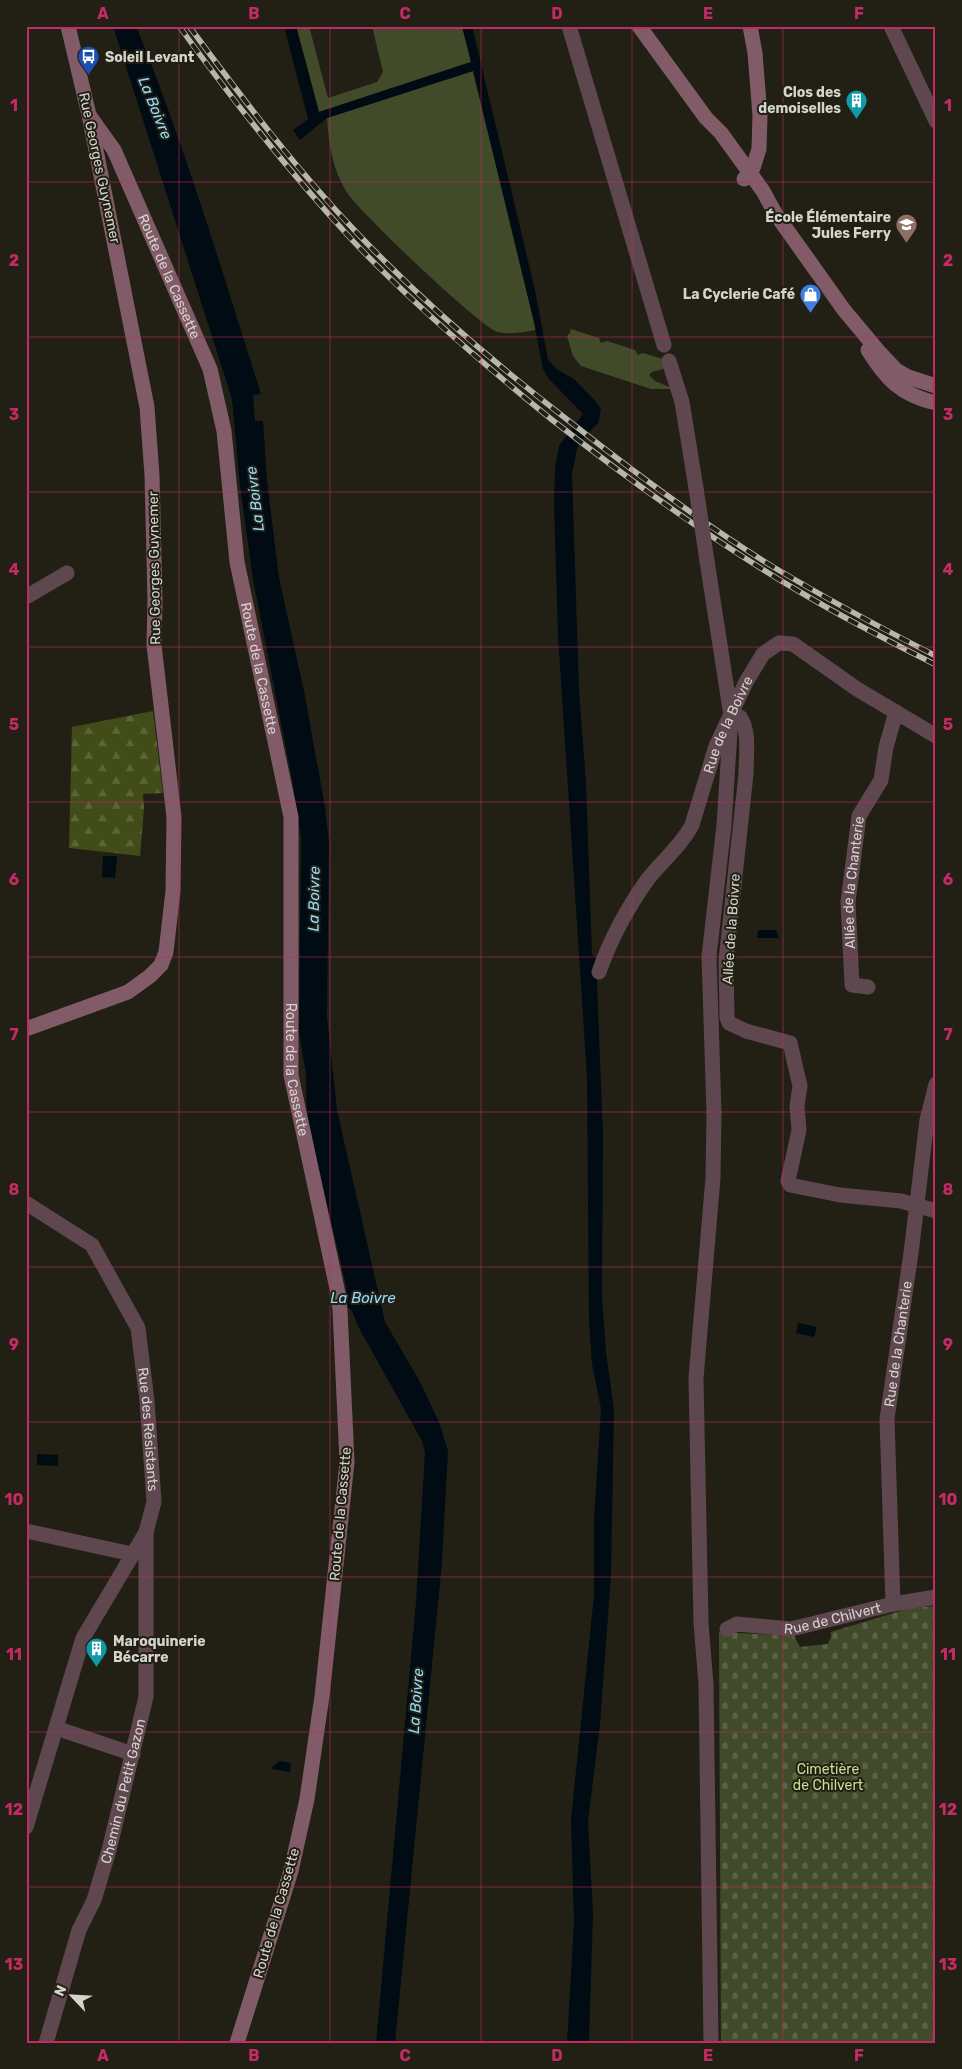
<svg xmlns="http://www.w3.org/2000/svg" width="962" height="2069" font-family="Rubik,sans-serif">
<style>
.grass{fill:#424b29}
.forest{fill:url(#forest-firs)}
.cemetery{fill:url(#cemetery-stones)}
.water{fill:#000b13}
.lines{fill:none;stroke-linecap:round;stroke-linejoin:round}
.street{stroke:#5e474e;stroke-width:15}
.secondary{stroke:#815c68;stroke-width:15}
.rail-casing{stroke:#b7b6ad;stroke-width:5.5}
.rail{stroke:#222014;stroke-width:4;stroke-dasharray:11;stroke-linecap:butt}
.street-bridge{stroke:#5e474e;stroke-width:15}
.grid{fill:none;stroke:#c42b66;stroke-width:1;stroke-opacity:0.55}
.labels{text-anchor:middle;stroke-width:4;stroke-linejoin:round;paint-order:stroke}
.poi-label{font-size:14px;font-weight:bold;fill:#d5d4cc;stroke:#222014;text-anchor:end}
.street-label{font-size:14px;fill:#d5d4cc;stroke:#222014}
.park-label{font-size:14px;fill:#c9dd8f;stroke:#222014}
.water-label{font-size:15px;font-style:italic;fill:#94dbfb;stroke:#222014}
.neatline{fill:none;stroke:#c42b66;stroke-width:2}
.grid-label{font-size:16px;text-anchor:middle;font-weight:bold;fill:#c42b66}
</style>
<defs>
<pattern id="forest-firs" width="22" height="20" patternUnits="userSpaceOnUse" patternTransform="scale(1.25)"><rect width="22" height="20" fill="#414c19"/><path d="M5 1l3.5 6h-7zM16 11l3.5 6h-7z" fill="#5c6539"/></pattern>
<pattern id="cemetery-stones" width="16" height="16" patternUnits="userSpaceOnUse" patternTransform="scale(1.25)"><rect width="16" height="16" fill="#424b29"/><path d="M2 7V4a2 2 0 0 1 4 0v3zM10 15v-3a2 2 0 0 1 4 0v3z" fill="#5c6447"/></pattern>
</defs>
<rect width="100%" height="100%" fill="#222014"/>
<path class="grass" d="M296 26H309L328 98 377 82 383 72 372 26H462L471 62 319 112Z
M473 71 536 330C524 332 509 335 498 332 482 329 356 209 346 191 332 168 329 144 327 118Z
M571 329 599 338 601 343 607 341 635 350 638 355 643 353 669 361 666 368 652 372 649 375 655 381 674 389H651L581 366 573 356 567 336 570 333Z"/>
<path class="forest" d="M153 711 163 793 143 794 144 808 140 856 69 848 72 727Z"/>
<path class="cemetery" d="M936 1606V2043H721L719 1632 794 1636 800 1647 828 1644 831 1637V1632L910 1608Z"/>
<path class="water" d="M113 26H136C185 146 222 271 261 394L253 395 255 421H263L267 480 279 578 304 691 325 807 329 843 327 1017 337 1110 385 1322 419 1380 439 1422 448 1451 442 1562 395 2043H376L416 1602 425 1452 422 1441 359 1328 351 1309 348 1308 346 1285 307 1118 306 1074 299 1032 301 838 293 784 253 579 240 486 232 399Z
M284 26H296L319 112 471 62 462 26H472L535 290 548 360 556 369 574 379 598 404 601 410 598 423 581 441 577 449 572 474 579 690 586 783 592 955 596 958 603 1135 602 1297 606 1352 614 1410 611 1575 600 1724 588 1821 593 1913 589 2043H567L574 1922 571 1820 594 1595V1519L601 1409 592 1364 589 1322 587 1077 558 635 554 503 555 468 559 446 583 414 548 378 543 369 534 322 473 71 327 118 300 140 293 130 308 119Z
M103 856H117L115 878 102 877Z
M758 930H776L779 938H757Z
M798 1323 817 1327 814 1337 796 1333Z
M37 1454 58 1455V1466L37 1465Z
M280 1761 291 1763 290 1772 272 1769 273 1766Z"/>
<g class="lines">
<g class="street">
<path d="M569 26 664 345"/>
<path d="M891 26 936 121"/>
<path d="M669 361 682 402 696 488"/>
<path d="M707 561 731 716 724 825 709 956 714 1113 713 1178 696 1378 701 1623 706 1684 711 2043"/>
<path d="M26 597 67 573"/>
<path d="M731 716 740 717C750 730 746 758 746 774L726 960 727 1017 729 1023 746 1031 790 1043 800 1086 797 1106 799 1130 788 1181 790 1185 840 1195 901 1201 936 1211"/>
<path id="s1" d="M599 972C611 938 627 908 648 879 662 861 681 846 692 825L716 746 746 682 763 654 779 643 793 644 857 689 936 736"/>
<path id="s2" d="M868 987 852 985 848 902 859 816 881 780 886 747 896 712"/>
<path id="s3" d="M26 1203 92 1245 138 1328 147 1401 154 1502 146 1532 83 1638 26 1827"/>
<path d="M26 1531 132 1554"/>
<path id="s4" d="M893 1604 887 1419 911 1253 927 1120 936 1084"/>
<path id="s5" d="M727 1629 737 1624 791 1629 893 1604 936 1597"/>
<path d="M56 1728 133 1754"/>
<path id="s6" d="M46 2043 79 1930 94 1900 109 1850 146 1697V1532"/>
</g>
<g class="secondary">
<path d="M639 26 706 118 721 133 763 191 775 213 844 310 880 353 896 370 908 377 936 386"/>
<path id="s7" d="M89 115 114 150 210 369 224 431 237 562 291 817V1075L338 1293 340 1310 347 1462 322 1696 307 1799 291 1871 237 2043"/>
<path d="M744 179 753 168 759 149 760 116 755 53 750 26"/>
<path d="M868 350C886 379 901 395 936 403"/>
<path d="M26 1029 128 992 150 976 161 965 166 952 173 891 174 817 154 645 155 600 152 475 147 407 89 115 68 26"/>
</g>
<defs>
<path id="rail" d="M179 26C233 101 290 173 353 241 414 305 482 363 551 419 633 483 717 544 807 596 849 621 893 643 936 665
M189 26C242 98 296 169 358 234 423 302 494 363 569 421 635 473 703 524 775 568 827 599 881 628 936 656"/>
</defs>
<use href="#rail" class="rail-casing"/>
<use href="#rail" class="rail"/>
<path class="street-bridge" d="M696 488 707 561"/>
</g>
<path class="grid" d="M179 26V2043M330 26V2043M481 26V2043M632 26V2043M783 26V2043M26 182H936M26 337H936M26 492H936M26 647H936M26 802H936M26 957H936M26 1112H936M26 1267H936M26 1422H936M26 1577H936M26 1732H936M26 1887H936"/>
<defs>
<symbol id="bus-pin" viewBox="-11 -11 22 30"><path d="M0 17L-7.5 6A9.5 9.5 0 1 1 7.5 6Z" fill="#1a4fb4" stroke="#222014"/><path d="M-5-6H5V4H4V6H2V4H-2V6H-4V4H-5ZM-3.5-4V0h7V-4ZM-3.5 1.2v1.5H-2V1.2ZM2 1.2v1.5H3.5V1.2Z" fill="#fff"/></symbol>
<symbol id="building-pin" viewBox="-11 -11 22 30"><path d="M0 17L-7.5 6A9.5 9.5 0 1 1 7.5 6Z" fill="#0f9aa8" stroke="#222014"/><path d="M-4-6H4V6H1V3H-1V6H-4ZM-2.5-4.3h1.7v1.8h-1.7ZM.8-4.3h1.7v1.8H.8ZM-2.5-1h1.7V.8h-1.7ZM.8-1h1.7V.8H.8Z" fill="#fff"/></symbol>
<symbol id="school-pin" viewBox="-11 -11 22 30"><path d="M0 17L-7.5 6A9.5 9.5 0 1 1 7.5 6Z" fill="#8d6e63" stroke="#222014"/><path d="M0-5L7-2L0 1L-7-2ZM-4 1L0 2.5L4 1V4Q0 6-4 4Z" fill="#fff"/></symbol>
<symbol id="shop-pin" viewBox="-11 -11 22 30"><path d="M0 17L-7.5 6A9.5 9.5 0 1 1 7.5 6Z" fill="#3f7fe0" stroke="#222014"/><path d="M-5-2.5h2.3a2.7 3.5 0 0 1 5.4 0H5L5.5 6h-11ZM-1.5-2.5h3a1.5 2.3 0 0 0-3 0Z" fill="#fff"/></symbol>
</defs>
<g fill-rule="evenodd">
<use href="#bus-pin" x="76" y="44" width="25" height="34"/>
<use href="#building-pin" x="844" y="88" width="25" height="34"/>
<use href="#school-pin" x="894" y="212" width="25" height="34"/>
<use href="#shop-pin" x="798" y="282" width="25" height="34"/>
<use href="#building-pin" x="84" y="1636" width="25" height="34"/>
</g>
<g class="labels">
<g class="poi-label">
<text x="105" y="62" text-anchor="start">Soleil Levant</text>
<text x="841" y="97">Clos des<tspan x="841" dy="16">demoiselles</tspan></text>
<text x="891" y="222">École Élémentaire<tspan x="891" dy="16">Jules Ferry</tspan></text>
<text x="795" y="299">La Cyclerie Café</text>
<text x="113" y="1646" text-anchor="start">Maroquinerie<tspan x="113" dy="16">Bécarre</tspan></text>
</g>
<g class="street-label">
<text transform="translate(100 168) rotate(78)" y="5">Rue Georges Guynemer</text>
<text dy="5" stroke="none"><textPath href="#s7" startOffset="181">Route de la Cassette</textPath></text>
<text transform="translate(154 568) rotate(-91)" y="5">Rue Georges Guynemer</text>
<text dy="5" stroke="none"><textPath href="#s7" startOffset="586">Route de la Cassette</textPath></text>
<text dy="5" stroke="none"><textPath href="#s1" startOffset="282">Rue de la Boivre</textPath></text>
<text dy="5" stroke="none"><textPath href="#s2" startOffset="119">Allée de la Chanterie</textPath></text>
<text transform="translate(731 929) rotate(-86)" y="5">Allée de la Boivre</text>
<text dy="5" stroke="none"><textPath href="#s7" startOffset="991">Route de la Cassette</textPath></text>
<text dy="5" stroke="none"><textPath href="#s4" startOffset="261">Rue de la Chanterie</textPath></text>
<text dy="5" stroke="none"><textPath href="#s3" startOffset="275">Rue des Résistants</textPath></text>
<text transform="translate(340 1514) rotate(-85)" y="5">Route de la Cassette</text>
<text dy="5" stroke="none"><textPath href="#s5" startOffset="108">Rue de Chilvert</textPath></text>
<text dy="5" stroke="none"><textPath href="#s6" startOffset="264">Chemin du Petit Gazon</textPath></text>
<text transform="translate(276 1913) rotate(-74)" y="5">Route de la Cassette</text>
</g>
<g class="park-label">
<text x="828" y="1774">Cimetière<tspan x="828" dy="16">de Chilvert</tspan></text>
</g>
<g class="water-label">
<text transform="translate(155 108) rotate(68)" y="5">La Boivre</text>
<text transform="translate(255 499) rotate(-97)" y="5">La Boivre</text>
<text transform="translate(314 899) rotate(-89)" y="5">La Boivre</text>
<text x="363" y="1303">La Boivre</text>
<text transform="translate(416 1701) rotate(-86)" y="5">La Boivre</text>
</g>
</g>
<rect width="962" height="2069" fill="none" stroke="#222014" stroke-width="55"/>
<g transform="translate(72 1996) rotate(295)" stroke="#222014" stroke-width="4" paint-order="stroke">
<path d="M0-4L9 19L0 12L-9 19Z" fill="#d5d4cc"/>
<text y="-8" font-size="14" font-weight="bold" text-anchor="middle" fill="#d5d4cc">N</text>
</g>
<rect x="28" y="28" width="906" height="2014" class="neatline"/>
<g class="grid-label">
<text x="103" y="19">A</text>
<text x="254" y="19">B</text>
<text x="405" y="19">C</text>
<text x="557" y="19">D</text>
<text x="708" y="19">E</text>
<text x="859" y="19">F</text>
<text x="14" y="111">1</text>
<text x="948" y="111">1</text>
<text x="14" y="266">2</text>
<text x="948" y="266">2</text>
<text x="14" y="420">3</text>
<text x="948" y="420">3</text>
<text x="14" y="575">4</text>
<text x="948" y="575">4</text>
<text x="14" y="730">5</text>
<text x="948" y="730">5</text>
<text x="14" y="885">6</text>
<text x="948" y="885">6</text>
<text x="14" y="1040">7</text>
<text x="948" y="1040">7</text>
<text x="14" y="1195">8</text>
<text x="948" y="1195">8</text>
<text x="14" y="1350">9</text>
<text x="948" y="1350">9</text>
<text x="14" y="1505">10</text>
<text x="948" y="1505">10</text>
<text x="14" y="1660">11</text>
<text x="948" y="1660">11</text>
<text x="14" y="1815">12</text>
<text x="948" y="1815">12</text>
<text x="14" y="1970">13</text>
<text x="948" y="1970">13</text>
<text x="103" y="2061">A</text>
<text x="254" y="2061">B</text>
<text x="405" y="2061">C</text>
<text x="557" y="2061">D</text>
<text x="708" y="2061">E</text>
<text x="859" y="2061">F</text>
</g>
</svg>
